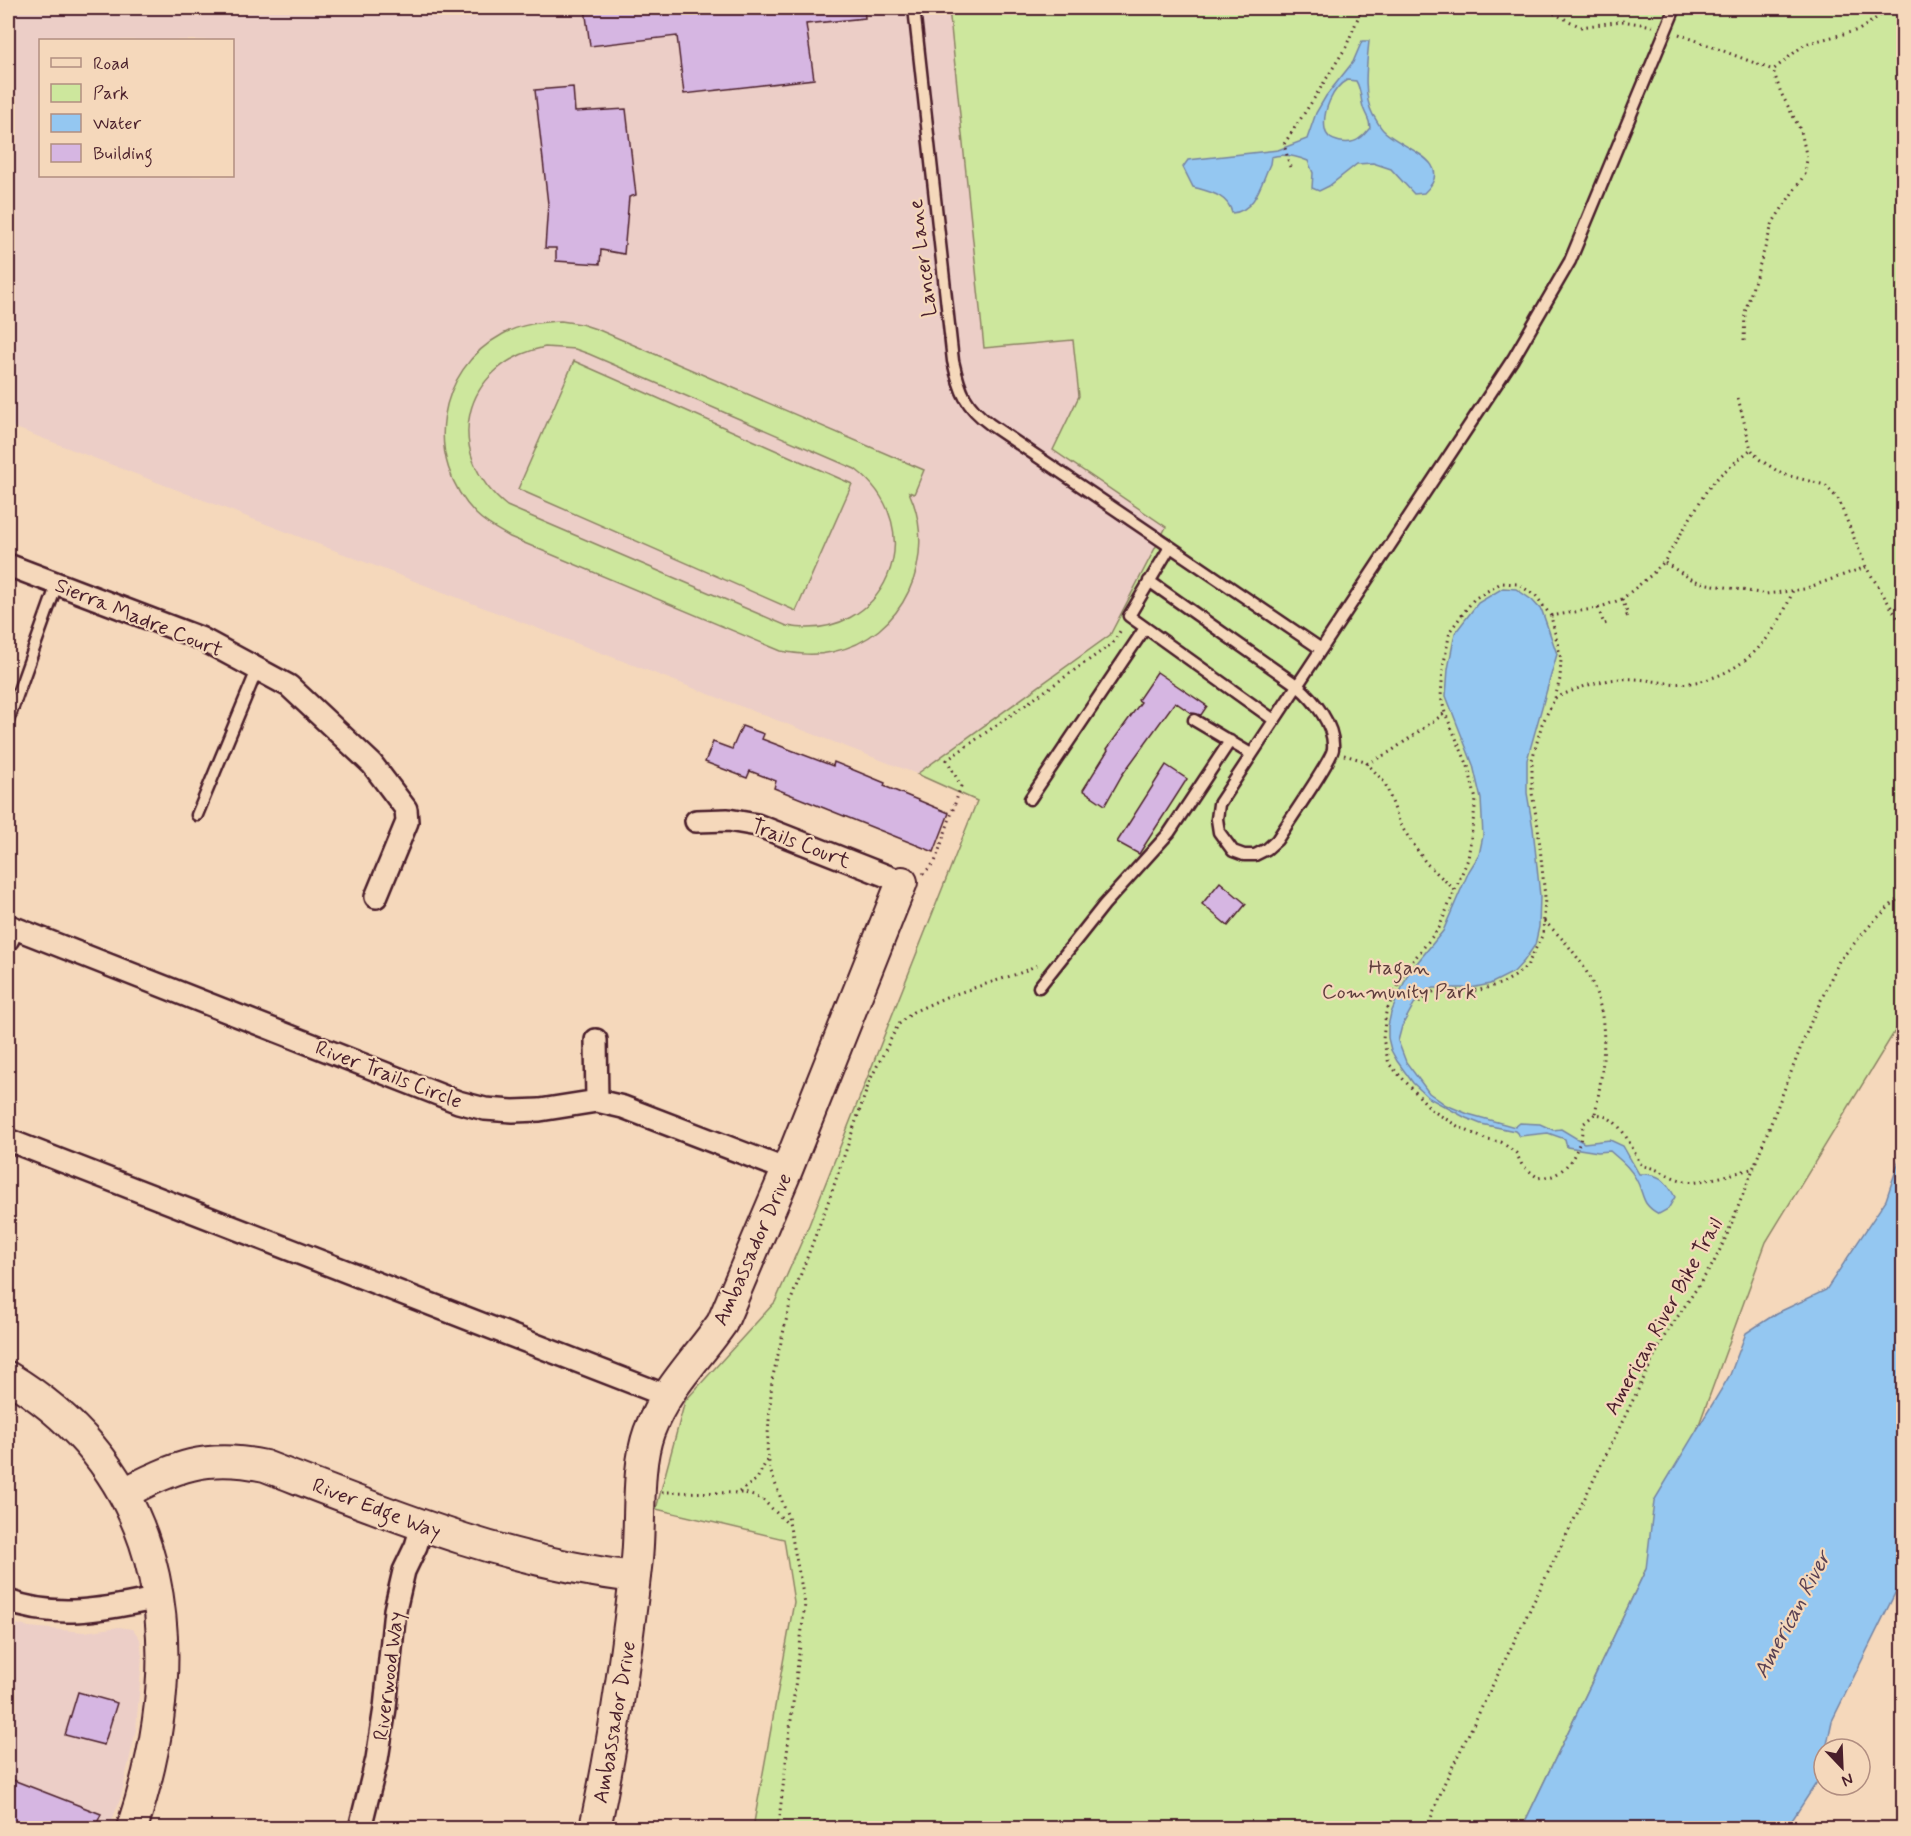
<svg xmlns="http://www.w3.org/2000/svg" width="1911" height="1836" font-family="Mynerve,sans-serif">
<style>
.built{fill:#eccec7;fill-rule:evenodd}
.green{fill:#cde79d;stroke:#8c8364;stroke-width:1.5;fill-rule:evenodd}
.water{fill:#94c7f1;stroke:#7684a2;stroke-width:1.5;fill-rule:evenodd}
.building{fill:#d6b6e2;stroke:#4a1f2b;stroke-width:1.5}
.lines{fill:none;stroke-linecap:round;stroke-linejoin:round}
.lane-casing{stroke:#4a1f2b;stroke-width:15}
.street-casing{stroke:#4a1f2b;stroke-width:26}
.secondary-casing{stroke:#4a1f2b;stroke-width:34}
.path{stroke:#4a1f2b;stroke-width:3;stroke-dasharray:1.5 4.5;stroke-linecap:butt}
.lane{stroke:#f5d8bb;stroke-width:10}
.street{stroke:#f5d8bb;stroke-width:21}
.secondary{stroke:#f5d8bb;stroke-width:30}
.labels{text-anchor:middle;stroke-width:4.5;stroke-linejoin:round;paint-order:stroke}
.street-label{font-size:21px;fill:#4a1f2b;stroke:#f5d8bb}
.park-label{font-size:21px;fill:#5e3d3c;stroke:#f5d8bb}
.water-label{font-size:22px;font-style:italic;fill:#594153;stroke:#f5d8bb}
</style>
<rect width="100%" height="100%" fill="#f5d8bb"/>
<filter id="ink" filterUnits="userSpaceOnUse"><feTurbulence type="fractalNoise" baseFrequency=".0167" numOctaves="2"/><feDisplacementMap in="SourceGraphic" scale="12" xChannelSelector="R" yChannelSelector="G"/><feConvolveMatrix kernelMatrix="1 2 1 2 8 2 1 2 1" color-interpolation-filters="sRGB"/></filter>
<g filter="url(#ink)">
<path class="built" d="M8 8H1041L1079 396 1054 450 1166 527 1110 635 917 774 8 425ZM40 40H232V176H40Z
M8 1622 29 1627 84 1632 119 1627 133 1629 140 1639 142 1657 136 1730 121 1797 109 1828H8Z"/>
<path class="green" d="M949 8H1903V1018L1766 1242 1646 1569 1522 1828H753L794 1602 784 1539 656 1509 685 1401 775 1302 809 1225 977 801 917 774 1110 635 1166 527 1053 450 1079 396 1073 340 984 348Z
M561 321 581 324 599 330 924 470 914 494 909 492C939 557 904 638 832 652 814 656 798 654 781 651L510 537C498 530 486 524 476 514 423 459 436 370 503 334 521 324 541 322 561 321ZM545 347 575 349 589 354 855 469C934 529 885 644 787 626L507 506C441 453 462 364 545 347Z
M574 361 852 484 796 611 518 489Z"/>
<path class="water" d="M1362 41H1369C1367 63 1362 94 1373 115 1376 119 1379 126 1383 130 1399 148 1459 161 1424 193L1414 194 1391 169 1373 163 1357 164 1329 186 1319 191 1312 188 1313 173 1308 161C1296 156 1284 153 1271 157L1270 164C1261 183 1256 211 1232 213 1228 195 1210 192 1193 187L1183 167 1188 160 1278 150 1307 139 1316 113 1326 96 1353 62ZM1347 80 1356 81C1362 91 1360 100 1364 110 1367 118 1370 119 1370 128 1367 131 1364 136 1360 138 1350 146 1327 143 1325 129 1322 112 1333 87 1347 80Z
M1503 588 1516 589 1532 600 1542 611 1557 654 1527 760V793L1533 828 1540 896 1539 927 1535 945 1524 961 1514 972 1490 984 1471 988H1434L1427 990 1414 1004 1402 1026 1398 1041 1406 1062 1429 1093 1446 1105 1468 1114 1515 1127 1520 1123 1540 1124 1553 1130 1561 1129 1584 1143 1610 1140 1623 1146 1639 1174C1659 1173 1666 1180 1675 1197L1668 1209 1659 1214C1640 1204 1645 1195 1636 1179 1630 1167 1620 1160 1610 1151L1598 1152 1567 1147 1565 1139 1548 1133 1520 1136 1515 1131 1481 1124 1466 1118 1429 1098 1413 1083 1397 1061 1391 1050 1388 1038V1026L1391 1013 1408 974 1443 931 1469 871 1479 855 1483 836 1481 799 1473 765 1446 696 1448 669 1455 633 1478 603Z
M1903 1149V1577L1832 1721 1826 1749H1824L1817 1782 1787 1828H1522L1646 1569 1654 1501 1730 1375 1746 1333 1777 1313 1826 1290 1886 1200Z"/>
<path class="building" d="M585 8H864L865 18 806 24 814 79 684 94 677 36 590 46Z
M573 87 575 112 626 109 636 195 629 197 624 254 601 250 600 264 556 261V248H545L548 204 535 90Z
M1157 672 1207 706 1201 715 1191 713 1175 702 1122 775 1105 805 1083 790 1108 750 1107 749 1141 702 1138 700Z
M742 726 764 734 762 739 833 766 834 762 856 771 885 783 884 786 949 813 934 852 774 788 776 781 750 771 747 778 705 762 713 742 732 749Z
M1166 765 1187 779 1139 854 1117 842Z
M1220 882 1246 904 1228 926 1202 904Z
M78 1692 117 1703 104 1745 65 1735Z
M8 1778 101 1814 95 1828H26L8 1821Z"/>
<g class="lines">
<defs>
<path id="lane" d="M914 8 953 361C960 392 965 406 991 425L1321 649
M1170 547 1129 616 1274 720
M1149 581 1298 686C1314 700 1335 725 1333 749 1332 760 1286 825 1277 840L1267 849 1255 855H1244L1233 851 1219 832 1217 819 1219 804 1513 359 1570 261 1675 8
M1194 720 1251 754
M8 721 57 584
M1030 799 1145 628
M197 815 257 670
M1039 987 1104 905 1169 833 1230 741"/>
<path id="street" d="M8 565 200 638 289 686 372 764 406 809 407 822 376 897
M696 821 728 820 757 825 902 882
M8 939 12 927 458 1102 485 1109 513 1111 540 1110 597 1101 623 1107 787 1170
M596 1040 597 1101
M8 1140 667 1396
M8 1601C58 1620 109 1608 159 1598
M360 1828 377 1759 385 1708 395 1610 404 1571 416 1546 422 1526"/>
<path id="secondary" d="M8 1377C175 1478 189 1657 132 1828
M124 1493C176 1467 205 1453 265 1466 387 1513 504 1562 635 1577
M595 1828C614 1739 627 1650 637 1559 641 1520 636 1468 649 1432 665 1389 697 1359 722 1323L787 1170 902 882"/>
</defs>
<use href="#lane" class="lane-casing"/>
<use href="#street" class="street-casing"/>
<use href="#secondary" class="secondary-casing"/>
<path class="path" d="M1543 8 1581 27 1622 21 1653 26
M1679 34 1773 70
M1290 167 1284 144 1315 97 1346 47 1362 8
M1744 341 1745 312 1773 222 1805 174 1807 159 1801 131 1781 93 1773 70 1805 44 1859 30 1891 8
M1738 398 1751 449 1759 459 1782 474 1825 485 1838 499 1866 567 1904 628
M1665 563 1693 580 1702 583 1765 594 1775 593 1804 589 1866 567
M1622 599 1628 615 1624 617
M1598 608 1604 624 1608 623
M1551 616 1598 608 1622 599 1650 576 1664 562 1707 490 1720 475 1751 449
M1555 698C1576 689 1597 680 1621 679 1644 677 1667 686 1690 683 1742 676 1776 638 1793 590
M1344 755 1365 761 1385 783 1401 826 1426 863 1455 890
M1367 764 1390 752 1445 713
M923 874 935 862 961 786 947 760 1113 643 1122 628
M1544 921C1611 982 1611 1030 1595 1114
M1419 1003 1431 992 1480 990 1503 983 1515 976 1527 966 1543 934 1545 897 1538 827 1532 793V760L1542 724 1555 698 1560 679 1561 659 1551 616 1536 596 1518 584 1501 583 1474 599 1450 631 1443 668 1441 697 1445 713 1468 766 1476 800 1468 859 1439 928 1404 972 1386 1012 1383 1039 1389 1064 1433 1111 1459 1127 1487 1140 1501 1142 1516 1153 1522 1165 1538 1178C1542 1177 1548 1177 1552 1176 1572 1168 1582 1143 1583 1124L1595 1114C1621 1116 1630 1146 1642 1166 1660 1168 1668 1178 1686 1181 1702 1184 1738 1172 1755 1168
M662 1492 745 1493 762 1499 788 1524
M739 1492 757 1479 767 1460
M778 1828 805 1604 788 1517 770 1470 767 1448 772 1380 791 1300 830 1197 870 1080 898 1025 913 1012 946 997 1020 973 1037 965
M1427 1828 1445 1782 1664 1337 1713 1264 1727 1235 1810 1024 1839 961 1873 922 1904 893"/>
<use href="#lane" class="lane"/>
<use href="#street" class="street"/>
<use href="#secondary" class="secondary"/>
</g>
</g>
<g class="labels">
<g class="street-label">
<text transform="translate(922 258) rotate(-97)" y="7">Lancer Lane</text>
<text transform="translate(139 617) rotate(22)" y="7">Sierra Madre Court</text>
<text transform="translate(801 843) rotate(21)" y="7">Trails Court</text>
<text transform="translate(389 1074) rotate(21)" y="7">River Trails Circle</text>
<text transform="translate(752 1249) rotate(-66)" y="7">Ambassador Drive</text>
<text transform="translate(1663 1316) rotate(-61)" y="7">American River Bike Trail</text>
<text transform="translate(377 1508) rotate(21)" y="7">River Edge Way</text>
<text transform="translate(388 1676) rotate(-83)" y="7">Riverwood Way</text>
<text transform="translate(614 1722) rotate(-80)" y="7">Ambassador Drive</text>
</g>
<g class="park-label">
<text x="1399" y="974">Hagan<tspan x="1399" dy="24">Community Park</tspan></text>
</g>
<g class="water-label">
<text transform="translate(1791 1614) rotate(-62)" y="8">American River</text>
</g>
</g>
<rect width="1911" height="1836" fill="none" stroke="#f5d8bb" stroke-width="30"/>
<rect x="15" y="15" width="1881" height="1806" fill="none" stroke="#4a1f2b" stroke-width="2" filter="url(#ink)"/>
<rect x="39" y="39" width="195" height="138" fill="#f5d8bb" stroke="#b18e81" stroke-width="1.5"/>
<rect x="51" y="58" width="30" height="9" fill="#f5d8bb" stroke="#b18e81" stroke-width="1.5"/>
<text x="93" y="69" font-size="18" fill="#4a1f2b">Road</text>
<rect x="51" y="84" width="30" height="18" fill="#cde79d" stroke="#b18e81" stroke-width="1.5"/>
<text x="93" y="99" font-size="18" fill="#4a1f2b">Park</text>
<rect x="51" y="114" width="30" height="18" fill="#94c7f1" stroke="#b18e81" stroke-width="1.5"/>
<text x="93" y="129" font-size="18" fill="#4a1f2b">Water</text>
<rect x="51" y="144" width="30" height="18" fill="#d6b6e2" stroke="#b18e81" stroke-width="1.5"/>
<text x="93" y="159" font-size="18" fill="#4a1f2b">Building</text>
<g transform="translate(1842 1767) rotate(157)"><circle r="28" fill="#f5d8bb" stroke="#b18e81" stroke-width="1.5"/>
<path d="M0-4.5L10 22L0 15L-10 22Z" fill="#4a1f2b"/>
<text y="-9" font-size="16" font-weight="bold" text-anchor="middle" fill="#4a1f2b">N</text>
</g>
</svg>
